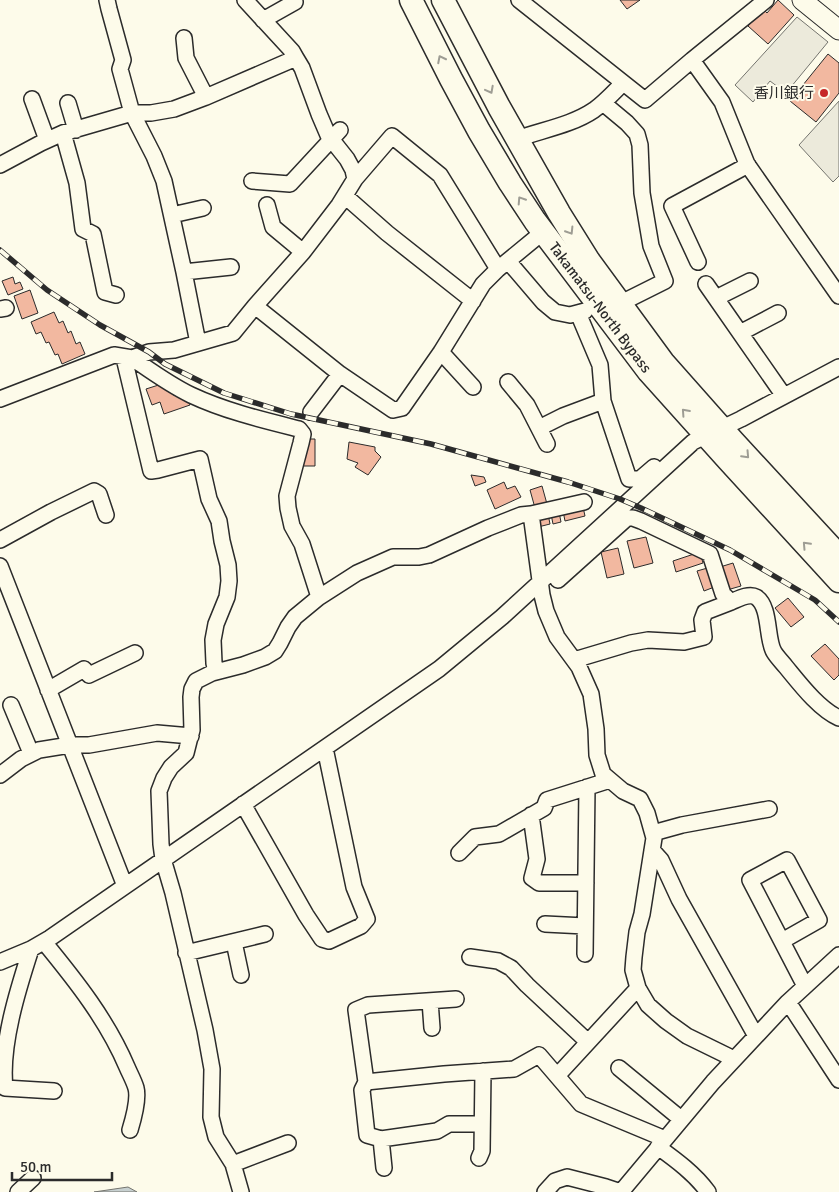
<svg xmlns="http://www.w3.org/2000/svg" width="839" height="1192" font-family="Signika,'Noto Sans JP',sans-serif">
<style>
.parking{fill:#eceadb;stroke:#74746e}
.water{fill:#c7d0d0;stroke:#74746e}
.building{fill:#f2b8a0;stroke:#2b2b2b}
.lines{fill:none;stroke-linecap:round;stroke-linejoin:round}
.minor-casing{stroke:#2b2b2b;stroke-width:18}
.major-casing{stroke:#2b2b2b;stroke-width:21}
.highway-casing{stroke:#2b2b2b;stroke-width:25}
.minor{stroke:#fdfbea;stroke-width:15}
.major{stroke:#fdfbea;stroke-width:19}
.highway{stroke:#fdfbea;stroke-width:22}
.rail-casing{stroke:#2b2b2b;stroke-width:5.5}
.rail{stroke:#fdfbea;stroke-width:4;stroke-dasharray:11;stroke-linecap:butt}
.oneway{stroke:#9e9d94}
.poi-dot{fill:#c62828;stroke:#fdfbea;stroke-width:2}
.labels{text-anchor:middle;stroke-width:4;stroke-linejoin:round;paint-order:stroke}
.poi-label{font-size:15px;fill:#2b2b2b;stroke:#fdfbea;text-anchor:end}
.street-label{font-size:15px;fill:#2b2b2b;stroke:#fdfbea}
</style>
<rect width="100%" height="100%" fill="#fdfbea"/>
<path class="parking" d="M797 17 828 42 786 93 770 81 753 102 735 85Z
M839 101V176L833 182 799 145Z"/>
<path class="water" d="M128 1187 137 1192H94Z"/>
<path class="building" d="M620 0H640L627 9Z
M778 0 794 15 768 44 748 26 763 9 767 13Z
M828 54 839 63V93L816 122 790 101Z
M13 277 15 284 20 282 23 289 8 295 2 281Z
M30 290 38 313 22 319 14 296Z
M54 312 59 323 63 321 68 333 71 331 76 344 80 342 85 354 62 364 58 354 55 355 49 342 46 343 41 332 36 334 31 322Z
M168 382 173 395 185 391 190 405 164 414 160 402 152 405 146 389Z
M303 439H315V466H302Z
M349 442 375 447V451L381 457 368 475 355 467 358 463 347 459Z
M471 475 484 477 486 482 475 486Z
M504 482 507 489 515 486 521 497 495 509 487 490Z
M542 486 547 504 535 508 530 490Z
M583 507 585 516 565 521 563 511Z
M559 512 561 522 553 524 551 514Z
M548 514 550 524 538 527 536 517Z
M646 537 653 563 634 568 627 541Z
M618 548 624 574 607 578 601 552Z
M700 552 703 563 676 572 673 561Z
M733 563 741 586 727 590 720 567Z
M711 567 717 586 704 591 697 571Z
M788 598 804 617 791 627 775 608Z
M825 644 839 659V675L834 680 811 656Z"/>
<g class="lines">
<defs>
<path id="minor" d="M107 0 109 9 123 60 120 69 132 113 154 156 164 181 184 272 198 343
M519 0 645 100 692 60
M766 0 692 60 722 102 747 164 839 296
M263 20 295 2 294 0
M184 38 186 58 206 97
M32 99 47 140
M68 103 76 130
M603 103 627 123 637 134 640 145 642 193 651 246 665 281 629 299 622 305
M63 133 77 183 83 229 93 234 105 292 116 295
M517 139C542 130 572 125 594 110 605 102 614 92 623 83
M0 165 41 143 63 133 132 113H151L174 109 206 97 296 58
M355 179 392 136 440 175 498 269
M252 181 290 184 340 130
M345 196 387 233 473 301
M267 205 273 227 303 252
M172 215 203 208
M508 261 543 302 555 312 570 315 585 311
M698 262 672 206 748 165
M184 272 231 267
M706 284 784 396
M716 298 750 281
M255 306 340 374 393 410 402 408 441 352 483 284 498 269 543 232
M0 309 6 308
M578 313 600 365 603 401 629 479H640L654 467
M740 333 778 313
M441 352 473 387
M124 358 151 471 158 470 200 459 209 499 219 521 222 541 228 565 229 581 227 597 216 624 213 640 214 663 216 672
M132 358C151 371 170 385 191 395 225 411 263 420 299 429L303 434 301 443 287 496 288 508 292 526 302 544 319 597
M508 382 527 405 547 444
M0 399 114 355 132 358 149 352 174 350 233 333 255 306 303 252 339 205 355 179 353 170 347 159 328 135 319 114 302 68 296 58 292 51 245 0
M311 412 340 374
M539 428 563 416 603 401
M584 502 531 514 542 595 546 611 557 637 579 667 591 694 596 729 597 755 603 774 623 791 640 799 647 813 654 838 642 914 637 932 634 957 633 970 638 988 648 1005 666 1021 687 1036 734 1059
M0 540 51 512 94 491 99 494 106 515
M0 566 125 886
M558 580 627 518H633L641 521 710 554 723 594 731 602C738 599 749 593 756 597 771 607 766 639 774 652 777 657 782 662 786 667 800 684 819 709 839 718
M574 660 631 643 648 640 684 642 704 637 702 620 705 612 731 602
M48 690 84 669 89 675 135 653
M11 705 31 753
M0 775 21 759 39 750 70 745H89L157 733 191 736
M243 804 306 915 322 939 329 941 361 926 367 919 354 887 325 748
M531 815 537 859 532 878 539 883H586
M653 833 682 825 769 809
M652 850 661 860 679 899 756 1036
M459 853 475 837 499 834 544 808 547 800 610 780
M545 924 585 926
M782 941 819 920 787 860 750 880 805 986
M44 942C76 981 107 1020 127 1067 130 1074 134 1081 136 1088 139 1099 133 1120 130 1130
M234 942 241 975
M31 949C18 989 0 1046 5 1088L54 1091
M186 953 265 934
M585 954 587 787
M470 957 498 961 511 968 527 985 588 1042
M0 962 31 949 50 938 439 669 502 617 693 442 741 419 839 367
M456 999 368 1005 356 1010 366 1082 444 1074 514 1069 539 1055 581 1104 665 1139
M430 1001 432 1028
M788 1002 839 1080
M619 1068 681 1119
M557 1076 638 988
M366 1082 362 1090 367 1135 381 1139 437 1131 449 1124H482
M381 1139 384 1168
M658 1147C676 1160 695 1174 708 1192
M479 1158 482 1151 483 1071
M233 1164 288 1143
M18 1192 33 1178
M241 1192 233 1164 216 1137 211 1117 212 1069 205 1030 173 893 163 859 161 844 159 791 164 778 171 767 186 753 189 741 192 730 191 697 192 689 196 681 212 673 243 665 265 657 275 651 280 643 288 627 295 617 318 598 357 573 393 557H419L429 555 488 528 521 515 531 514
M545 1192 555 1181 567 1177 606 1187 621 1192
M621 1192 713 1082 788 1002 839 955"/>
<path id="major" d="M802 0 839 30"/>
<g id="highway">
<path id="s1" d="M411 0 451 79 479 131 510 183 535 221 649 372 728 460 839 581"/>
<path d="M443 0 499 107 559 213 589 261 663 362 733 441 839 556"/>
</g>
</defs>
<use href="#minor" class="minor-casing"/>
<use href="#major" class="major-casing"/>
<use href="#highway" class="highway-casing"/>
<use href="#minor" class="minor"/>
<use href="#major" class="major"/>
<use href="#highway" class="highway"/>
<defs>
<path id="rail" d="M0 250 47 290 100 325 149 352 165 364 224 393 291 414 431 444 568 482 620 499 641 508 730 550 815 600 839 622"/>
</defs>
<use href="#rail" class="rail-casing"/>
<use href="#rail" class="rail"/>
</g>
<defs><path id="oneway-chevron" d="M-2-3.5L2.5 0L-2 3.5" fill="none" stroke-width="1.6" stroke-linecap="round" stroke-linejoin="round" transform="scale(1.25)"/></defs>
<g class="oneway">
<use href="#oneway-chevron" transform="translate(441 59) rotate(-117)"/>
<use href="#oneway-chevron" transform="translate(490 90) rotate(62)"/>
<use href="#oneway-chevron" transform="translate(521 200) rotate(-123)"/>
<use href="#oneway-chevron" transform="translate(570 231) rotate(58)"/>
<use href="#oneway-chevron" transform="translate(685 412) rotate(-132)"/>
<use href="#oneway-chevron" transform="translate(746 455) rotate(47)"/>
<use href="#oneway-chevron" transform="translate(806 545) rotate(-133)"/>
</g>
<circle class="poi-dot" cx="824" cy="93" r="5"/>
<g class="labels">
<g class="poi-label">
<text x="814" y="98">香川銀行</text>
</g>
<g class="street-label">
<text dy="5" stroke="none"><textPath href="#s1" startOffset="362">Takamatsu-North Bypass</textPath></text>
</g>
</g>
<path d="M12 1172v8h100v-8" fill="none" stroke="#2b2b2b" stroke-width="2.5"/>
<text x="20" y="1172" font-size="15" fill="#2b2b2b" stroke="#fdfbea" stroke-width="4" paint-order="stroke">50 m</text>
</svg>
